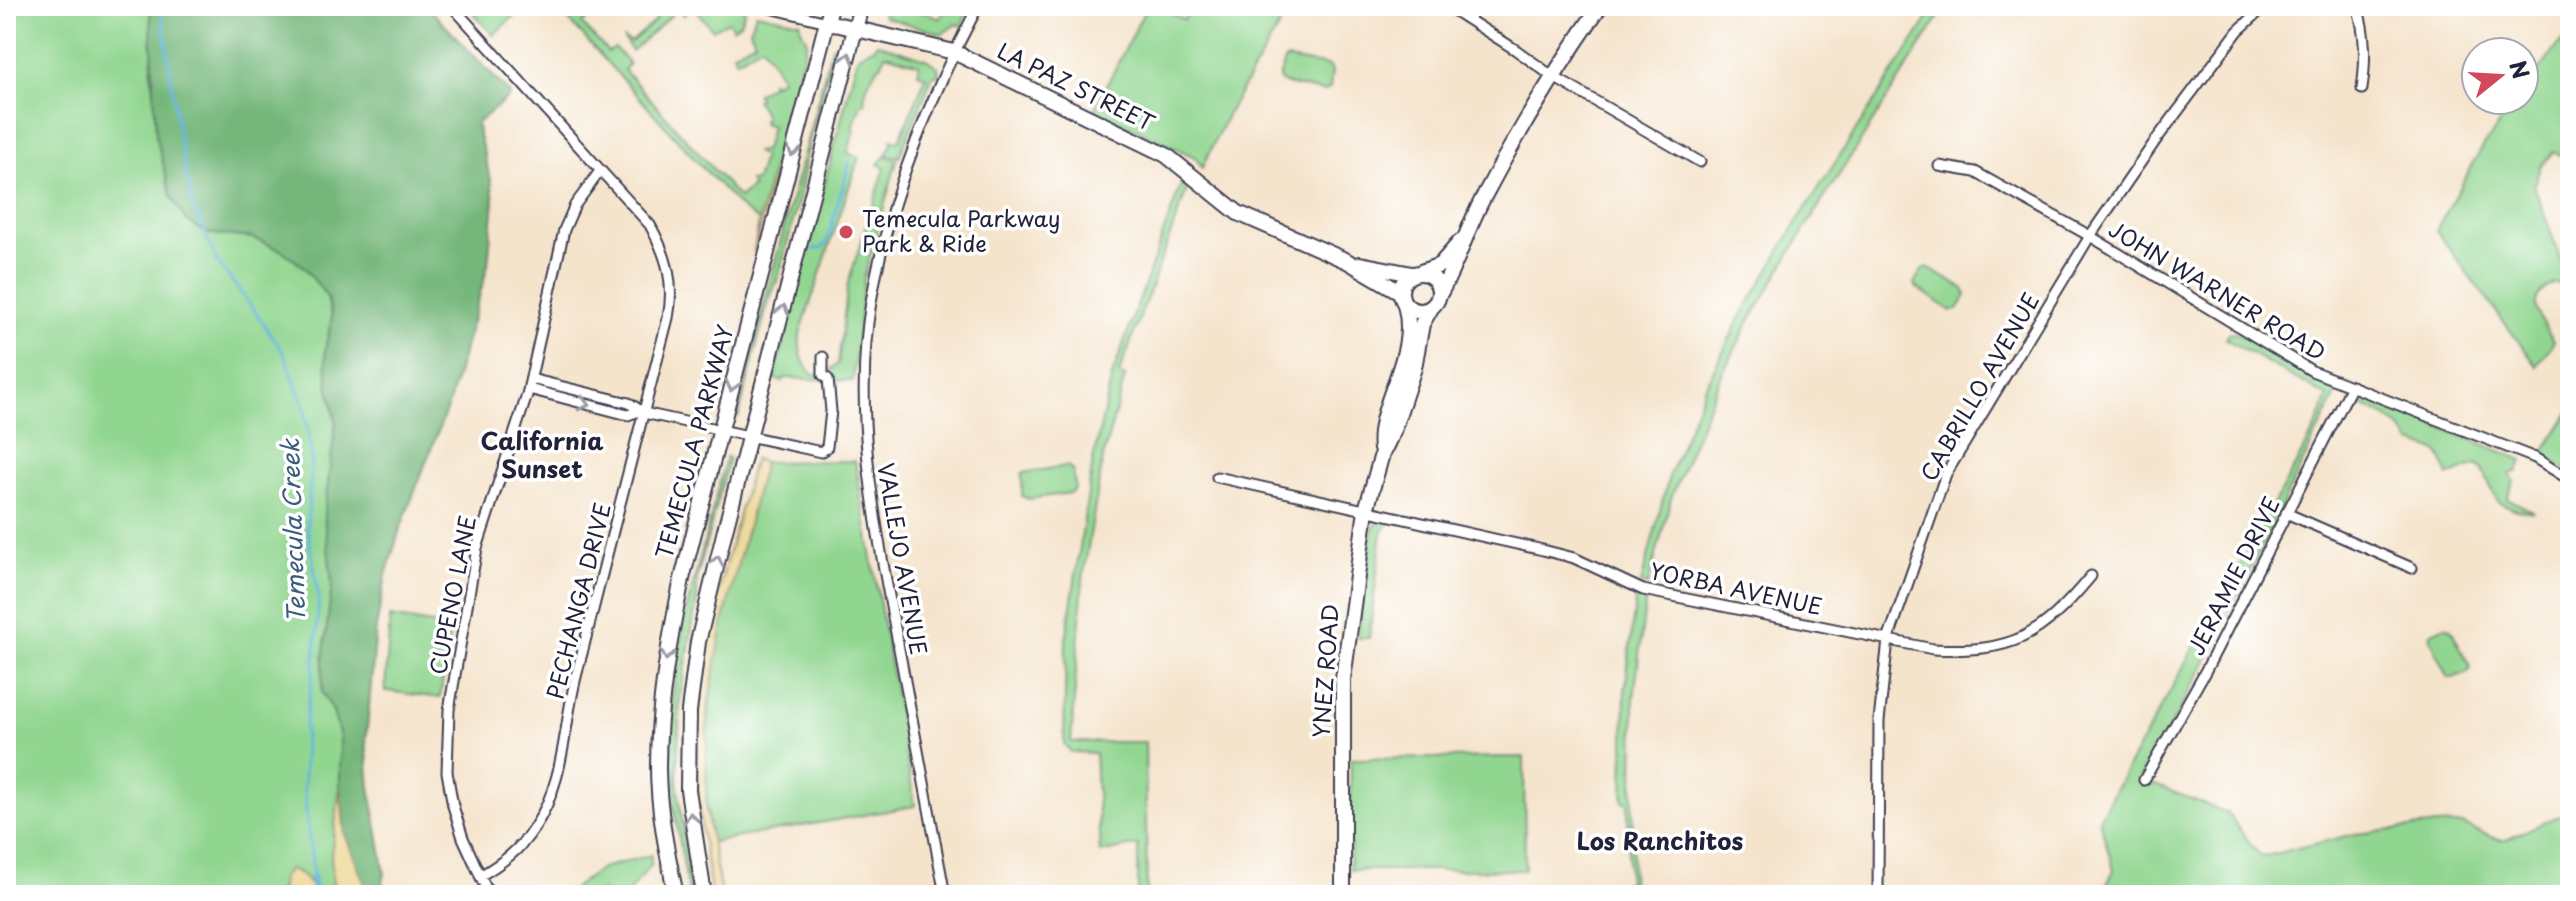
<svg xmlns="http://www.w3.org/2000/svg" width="2576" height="901" font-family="'Playpen Sans',sans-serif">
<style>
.green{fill:#91d690;stroke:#5a7c66;stroke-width:2}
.forest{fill:#74b77a;stroke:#4b6c5a;stroke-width:2}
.sand{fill:#eeda9e;stroke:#887e6c;stroke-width:2}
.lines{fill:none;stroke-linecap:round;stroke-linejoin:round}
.stream{stroke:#62b4de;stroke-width:3}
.street-casing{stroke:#423f51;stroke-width:13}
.secondary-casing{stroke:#423f51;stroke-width:18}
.primary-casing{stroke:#423f51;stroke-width:18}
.street{stroke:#fff;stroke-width:9}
.secondary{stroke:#fff;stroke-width:14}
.primary{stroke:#fff;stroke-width:14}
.oneway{stroke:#9c9ca7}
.poi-dot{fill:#d1495b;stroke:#fff;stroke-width:3}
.labels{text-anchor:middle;stroke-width:7;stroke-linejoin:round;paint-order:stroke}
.street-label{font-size:22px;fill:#22223b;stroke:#fff}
.poi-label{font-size:22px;fill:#22223b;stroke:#fff;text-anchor:start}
.neighbourhood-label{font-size:24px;font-weight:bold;fill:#22223b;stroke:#fff}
.water-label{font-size:24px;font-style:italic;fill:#3c5c7c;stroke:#fff}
</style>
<rect width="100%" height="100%" fill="#fff"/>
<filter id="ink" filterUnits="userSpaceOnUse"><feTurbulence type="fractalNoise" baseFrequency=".0125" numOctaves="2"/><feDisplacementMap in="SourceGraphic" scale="16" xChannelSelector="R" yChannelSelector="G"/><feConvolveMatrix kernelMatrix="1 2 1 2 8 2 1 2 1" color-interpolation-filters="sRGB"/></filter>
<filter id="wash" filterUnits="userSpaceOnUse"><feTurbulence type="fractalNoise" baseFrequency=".006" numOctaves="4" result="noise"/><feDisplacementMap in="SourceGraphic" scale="32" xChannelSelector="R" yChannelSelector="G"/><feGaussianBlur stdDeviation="1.8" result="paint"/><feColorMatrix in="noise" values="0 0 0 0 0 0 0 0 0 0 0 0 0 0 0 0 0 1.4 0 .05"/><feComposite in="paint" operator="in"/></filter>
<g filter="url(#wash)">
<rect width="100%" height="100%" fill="#f5e4cc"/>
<path class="green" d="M21 6H150L153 44 151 77 205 233 253 238 283 251 305 268 327 297 332 317 325 350 328 383 336 422 324 514 332 583 322 692 333 711 340 737V788L331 856 334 895H317L310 882 297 871 280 888 281 895H6V17Z
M467 6H525L493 35Z
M556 6H591L584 13 587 19 582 24 608 52 615 48 629 64 624 70 739 198 753 186 749 181H756L763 157 756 152 765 150 771 126 763 123 765 115 756 100 759 98 756 94 772 84 771 81 775 83 782 78 762 45 737 60 733 53 755 41 750 30 756 13 801 22 800 27 807 41 805 50 759 221 742 209 704 169Z
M657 6H688L684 15 678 9 632 51 624 39 631 42 656 20 653 15Z
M700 6H733L745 10 740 23 733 28 728 21 713 30 699 14Z
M881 6H886L885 12 887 13 890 6H905L922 13 924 11 939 19 945 10 951 12 954 6H971L961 26 956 24 942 34 884 17Z
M1147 6H1158L1184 20 1193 6H1291L1228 113 1202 168 1195 157 1094 110Z
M1936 6H1946L1806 227 1748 324 1720 378 1672 495 1648 585 1641 583 1670 473 1706 385 1737 324 1797 222Z
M2570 30V162L2554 151 2541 165 2534 185 2564 269 2570 276V288L2556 283C2521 298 2539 318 2554 341L2537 366 2436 231 2482 148 2518 100H2524V91Z
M877 43 926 59 938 67 939 75H933L899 157 886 154 892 143 891 139 899 141 926 77 918 73 919 64 885 54 882 64C872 71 862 93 865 104H861L852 129 855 131 847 153 859 157 800 334C799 349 800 363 813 374L823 375 838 364 848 283 885 168 878 164 885 156 897 160 864 278 853 381 784 378 783 381 774 379 858 55 875 47Z
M832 46 835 47 810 138 799 198 779 275 767 306 738 418 759 323Z
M1287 59 1329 66 1332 70 1330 88 1324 92 1282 83 1279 78 1284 61Z
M1184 176 1190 181 1119 374 1125 377 1103 457 1083 578 1071 742H1145L1147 895H1138V845L1100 853 1095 753 1071 752 1064 744 1066 640 1093 460 1112 376Z
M1928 268 1964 289 1966 295 1958 310 1951 311 1916 287 1914 283 1923 269Z
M2234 332 2337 388V392L2203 668 2140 779 2227 813 2261 857 2355 834 2438 825 2462 824 2498 840H2506L2562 814 2570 827V895H2101L2114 870 2099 819 2312 435 2328 397 2226 339 2229 333Z
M2352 395H2359L2523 460 2517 472 2509 474 2514 481 2507 498 2534 512 2517 510 2498 502 2482 469 2477 465 2448 476C2440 448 2438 451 2411 443 2400 420 2372 409 2350 401Z
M2570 411V472L2542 454Z
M726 457 729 459 697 577V599L680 699 677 782 692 895H689L670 786 672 700 684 620Z
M855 461 915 806 711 842C691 708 731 590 764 462Z
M1066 466 1073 469 1075 488 1071 493 1028 499 1022 496V473Z
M1383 519 1387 520 1388 525 1382 532 1369 638H1358L1369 541 1374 526Z
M1636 592 1646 595 1634 699 1632 895H1628V802H1623L1625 692Z
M390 617 451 627 440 698 385 691Z
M2445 626 2451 629 2470 666 2468 672 2453 678 2447 677 2430 637 2432 632Z
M1524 757 1525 870H1350L1351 759Z
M651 855V865L626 895H605L602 891 596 895H564L602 868Z"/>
<path class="forest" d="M150 6H427L510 94V96L476 124 491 180 494 201 488 265 449 403 399 532 386 575 376 628 366 740 370 787 385 874 379 895H369L365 889 345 835 340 788V737L333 711 322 692 323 660 332 583 324 514 336 422 328 383 325 350 332 317 327 297 305 268 283 251 253 238 205 233 186 220 171 196 156 136Z"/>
<path class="sand" d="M787 117 789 122 754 252 759 221Z
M754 459 764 462 724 619 707 710 706 810 721 895H712C702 842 695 790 697 736 700 641 730 550 754 459Z
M340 788 345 835 369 895H334L331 856Z
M289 869C303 873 310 883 317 895H281L282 878Z"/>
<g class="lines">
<path class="stream" d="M161 6 179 137 192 202 217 262 252 307 285 355 304 407 312 457 307 526 319 599 314 667 305 724 304 794 316 895
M814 249 822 248 826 244 850 162
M311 875 312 895"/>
</g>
</g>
<g filter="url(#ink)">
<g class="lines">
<defs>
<path id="street" d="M452 6 650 225C667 256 675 283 668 318 637 438 606 557 576 677 563 729 565 782 534 828 520 850 502 863 480 876
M762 6 827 22
M1447 6 1516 50 1552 76 1700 162
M2357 6C2366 34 2366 60 2362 89
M1939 166 1975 172 2090 236 2312 371 2535 458 2570 480
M531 379 629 403 644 413 821 452 827 447 831 411 828 379 823 375V357
M529 389 628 415 639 411
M1217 477 1543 550 1574 558 1643 590 1933 649C2013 653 2040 637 2091 576
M2286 513 2412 568
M2144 780 2206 670 2352 386
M489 895 463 838 453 806 447 772 449 710 477 548 527 395 564 230 575 205 600 171
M945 895C929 809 913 724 897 638 876 527 852 415 871 302 888 199 930 97 978 6
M1878 895 1879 721 1888 640 1946 474 2090 236 2156 140 2238 31 2265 6"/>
<path id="secondary" d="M827 22 954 52 1166 155 1238 213 1347 261 1400 292
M1360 264 1412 274
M1421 272 1440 265 1460 242
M1401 292a19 19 0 1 1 38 0a19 19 0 1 1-38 0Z
M1439 295C1457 265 1466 231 1482 200 1517 133 1557 68 1600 6
M1381 449C1375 406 1420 355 1405 305
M1343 895V679L1366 510 1382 454 1393 431 1414 368 1422 324 1431 308"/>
<path id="primary" d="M676 895C667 853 658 810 658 767 658 703 669 641 682 579L831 6
M704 895 688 790 689 711 698 642 724 534 861 6"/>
</defs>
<use href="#street" class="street-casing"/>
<use href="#secondary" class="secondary-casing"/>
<use href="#primary" class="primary-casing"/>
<use href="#street" class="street"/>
<use href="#secondary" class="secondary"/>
<use href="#primary" class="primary"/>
</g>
<defs><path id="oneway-chevron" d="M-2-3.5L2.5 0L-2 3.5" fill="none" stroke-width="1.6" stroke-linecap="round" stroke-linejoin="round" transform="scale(2)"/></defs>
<g class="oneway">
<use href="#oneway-chevron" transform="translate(848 58) rotate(-75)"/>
<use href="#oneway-chevron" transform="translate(793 151) rotate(105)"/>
<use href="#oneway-chevron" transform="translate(783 310) rotate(-76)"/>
<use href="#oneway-chevron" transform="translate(732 386) rotate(105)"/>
<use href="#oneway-chevron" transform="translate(584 404) rotate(15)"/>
<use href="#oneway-chevron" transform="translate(717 561) rotate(-77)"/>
<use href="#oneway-chevron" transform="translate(667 655) rotate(100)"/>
<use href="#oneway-chevron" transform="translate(691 818) rotate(-97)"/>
</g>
</g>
<circle class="poi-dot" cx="846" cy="232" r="8"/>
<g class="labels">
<g class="street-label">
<text transform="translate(1076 87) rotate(26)" y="8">LA PAZ STREET</text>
<text transform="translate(2217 291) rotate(31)" y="8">JOHN WARNER ROAD</text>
<text transform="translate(1980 387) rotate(-60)" y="8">CABRILLO AVENUE</text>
<text transform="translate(695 442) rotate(-75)" y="8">TEMECULA PARKWAY</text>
<text transform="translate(902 559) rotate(80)" y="8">VALLEJO AVENUE</text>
<text transform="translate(2234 576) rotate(-63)" y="8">JERAMIE DRIVE</text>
<text transform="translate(1736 589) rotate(12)" y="8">YORBA AVENUE</text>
<text transform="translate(453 595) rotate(-79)" y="8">CUPENO LANE</text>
<text transform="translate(579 601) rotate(-76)" y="8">PECHANGA DRIVE</text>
<text transform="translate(1326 671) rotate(-86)" y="8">YNEZ ROAD</text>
</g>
<g class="poi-label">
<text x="862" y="227">Temecula Parkway<tspan x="862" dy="25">Park &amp; Ride</tspan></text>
</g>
<g class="neighbourhood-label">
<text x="542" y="450">California<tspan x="542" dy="28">Sunset</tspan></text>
<text x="1660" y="850">Los Ranchitos</text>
</g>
<g class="water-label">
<text transform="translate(294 531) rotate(-92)" y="8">Temecula Creek</text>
</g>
</g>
<rect width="2576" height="901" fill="none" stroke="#fff" stroke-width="32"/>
<g transform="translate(2500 76) rotate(72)"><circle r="38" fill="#ffffff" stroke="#a7a7b1" stroke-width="2"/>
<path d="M0-6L14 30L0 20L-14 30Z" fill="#d1495b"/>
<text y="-12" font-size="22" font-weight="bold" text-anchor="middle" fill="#22223b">N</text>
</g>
</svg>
